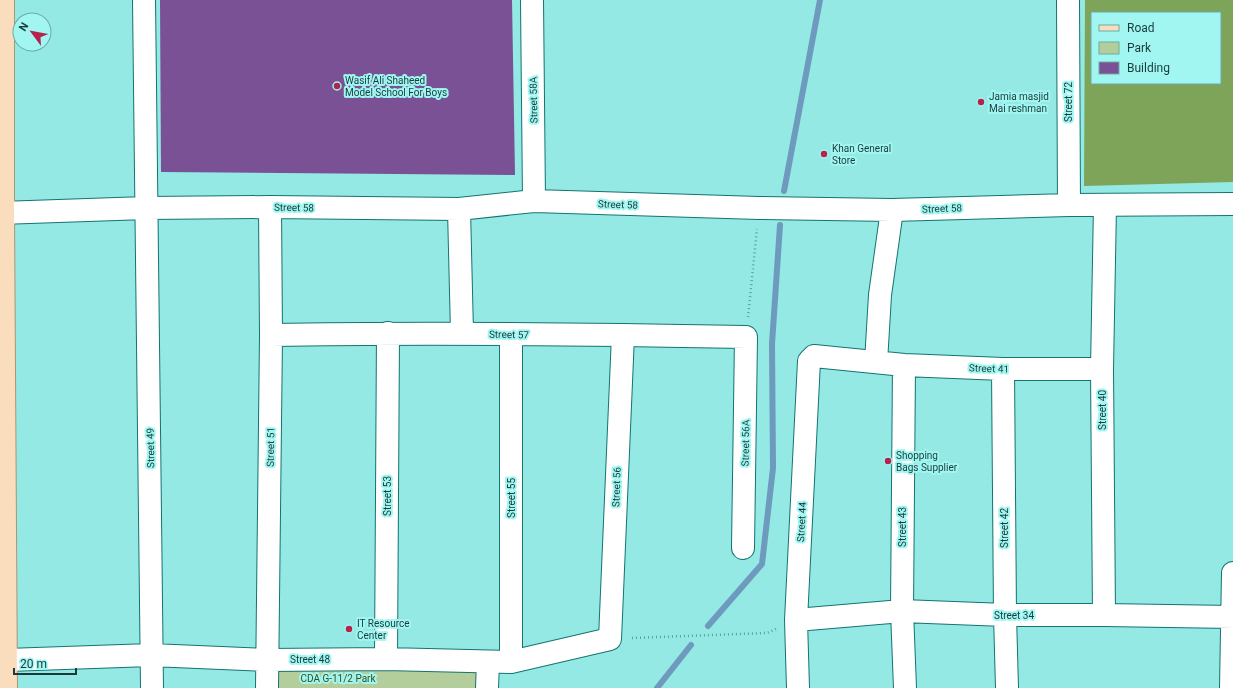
<svg xmlns="http://www.w3.org/2000/svg" width="1233" height="688" font-family="Roboto,sans-serif">
<style>
.green{fill:#b3ce9b}
.forest{fill:#7ea459;fill-rule:evenodd}
.lines{fill:none;stroke-linecap:round;stroke-linejoin:round}
.stream{stroke:#6e9abd;stroke-width:6}
.building{fill:#7a5194}
.minor-casing{stroke:#137470;stroke-width:24}
.major-casing{stroke:#a99672;stroke-width:24}
.path{stroke:#5f9f9b;stroke-width:2.5;stroke-dasharray:1 3;stroke-linecap:butt}
.minor{stroke:#fff;stroke-width:22}
.major{stroke:#faddbc;stroke-width:22}
.poi-dot{fill:#b5234c;stroke:#a1f6f1;stroke-width:1.5}
.labels{text-anchor:middle;stroke-width:4;stroke-linejoin:round;paint-order:stroke}
.poi-label{font-size:10px;fill:#193c3b;stroke:#a1f6f1;text-anchor:start}
.street-label{font-size:10px;fill:#193c3b;stroke:#a1f6f1}
.park-label{font-size:10px;fill:#354e19;stroke:#a1f6f1}
</style>
<rect width="100%" height="100%" fill="#94e9e4"/>
<path class="green" d="M276 667 479 669V688H276Z"/>
<path class="forest" d="M1085 0H1233V182L1084 186ZM1092 13H1220V83H1092Z"/>
<g class="lines">
<path class="stream" d="M784 191 820 0
M708 626 762 564 773 468 772 344 780 225
M657 688 691 645"/>
</g>
<path class="building" d="M160 0H512L515 175 161 172Z"/>
<g class="lines">
<defs>
<path id="minor" d="M144 0 152 688
M532 0 534 201
M1068 0 1069 205
M459 209 462 333
M0 213 146 208 270 207 459 209 534 201 759 208 892 210 1069 205 1233 204
M511 334V662
M271 335C429 332 588 334 746 337L743 548
M876 362 880 295 892 210
M904 365 902 611 905 688
M1003 369 1005 615 1007 688
M1104 615 1102 369 1105 205
M796 620 902 611 1005 615H1104L1233 617
M386 659 388 333
M7 660 151 655 267 660 386 659 511 662 610 639 623 335
M267 688 271 335 270 207
M487 688 488 662
M798 688 796 620 809 361 814 356 904 365 1003 369H1102
M1231 688 1233 573"/>
<path id="major" d="M3 0V213L6 688"/>
</defs>
<use href="#minor" class="minor-casing"/>
<use href="#major" class="major-casing"/>
<path class="path" d="M748 317 757 229
M632 638 767 633 776 629"/>
<use href="#minor" class="minor"/>
<use href="#major" class="major"/>
</g>
<g class="poi-dot">
<circle cx="337" cy="86" r="4"/>
<circle cx="981" cy="102" r="4"/>
<circle cx="824" cy="154" r="4"/>
<circle cx="888" cy="461" r="4"/>
<circle cx="349" cy="629" r="4"/>
</g>
<g class="labels">
<g class="poi-label">
<text x="345" y="84">Wasif Ali Shaheed<tspan x="345" dy="12">Model School For Boys</tspan></text>
<text x="989" y="100">Jamia masjid<tspan x="989" dy="12">Mai reshman</tspan></text>
<text x="832" y="152">Khan General<tspan x="832" dy="12">Store</tspan></text>
<text x="896" y="459">Shopping<tspan x="896" dy="12">Bags Supplier</tspan></text>
<text x="357" y="627">IT Resource<tspan x="357" dy="12">Center</tspan></text>
</g>
<g class="street-label">
<text transform="translate(533 100) rotate(-91)" y="4">Street 58A</text>
<text transform="translate(1068 102) rotate(-90)" y="4">Street 72</text>
<text transform="translate(618 204) rotate(2)" y="4">Street 58</text>
<text transform="translate(294 207) rotate(1)" y="4">Street 58</text>
<text transform="translate(942 208) rotate(-2)" y="4">Street 58</text>
<text transform="translate(509 334) rotate(1)" y="4">Street 57</text>
<text transform="translate(989 368) rotate(2)" y="4">Street 41</text>
<text transform="translate(1102 410) rotate(-90)" y="4">Street 40</text>
<text transform="translate(745 443) rotate(-89)" y="4">Street 56A</text>
<text transform="translate(270 447) rotate(-89)" y="4">Street 51</text>
<text transform="translate(150 448) rotate(-91)" y="4">Street 49</text>
<text transform="translate(616 487) rotate(-88)" y="4">Street 56</text>
<text transform="translate(387 496) rotate(-90)" y="4">Street 53</text>
<text transform="translate(511 498) rotate(-90)" y="4">Street 55</text>
<text transform="translate(801 522) rotate(-87)" y="4">Street 44</text>
<text transform="translate(902 527) rotate(-90)" y="4">Street 43</text>
<text transform="translate(1004 528) rotate(-90)" y="4">Street 42</text>
<text x="1014" y="619">Street 34</text>
<text x="310" y="663">Street 48</text>
</g>
<g class="park-label">
<text x="338" y="682">CDA G-11/2 Park</text>
</g>
</g>
<rect x="1091" y="12" width="130" height="72" fill="#a1f6f1" stroke="#6baca8"/>
<rect x="1099" y="25" width="20" height="6" fill="#faddbc" stroke="#6baca8"/>
<text x="1127" y="32" font-size="12" fill="#193c3b">Road</text>
<rect x="1099" y="42" width="20" height="12" fill="#b3ce9b" stroke="#6baca8"/>
<text x="1127" y="52" font-size="12" fill="#193c3b">Park</text>
<rect x="1099" y="62" width="20" height="12" fill="#7a5194" stroke="#6baca8"/>
<text x="1127" y="72" font-size="12" fill="#193c3b">Building</text>
<g transform="translate(32 32) rotate(302)"><circle r="19" fill="#a1f6f1" stroke="#6baca8"/>
<path d="M0-3L7 15L0 10L-7 15Z" fill="#b5234c"/>
<text y="-6" font-size="11" font-weight="bold" text-anchor="middle" fill="#193c3b">N</text>
</g>
<path d="M14 668v6h62v-6" fill="none" stroke="#193c3b" stroke-width="2"/>
<text x="20" y="668" font-size="12" fill="#193c3b" stroke="#a1f6f1" stroke-width="3" paint-order="stroke">20 m</text>
</svg>
